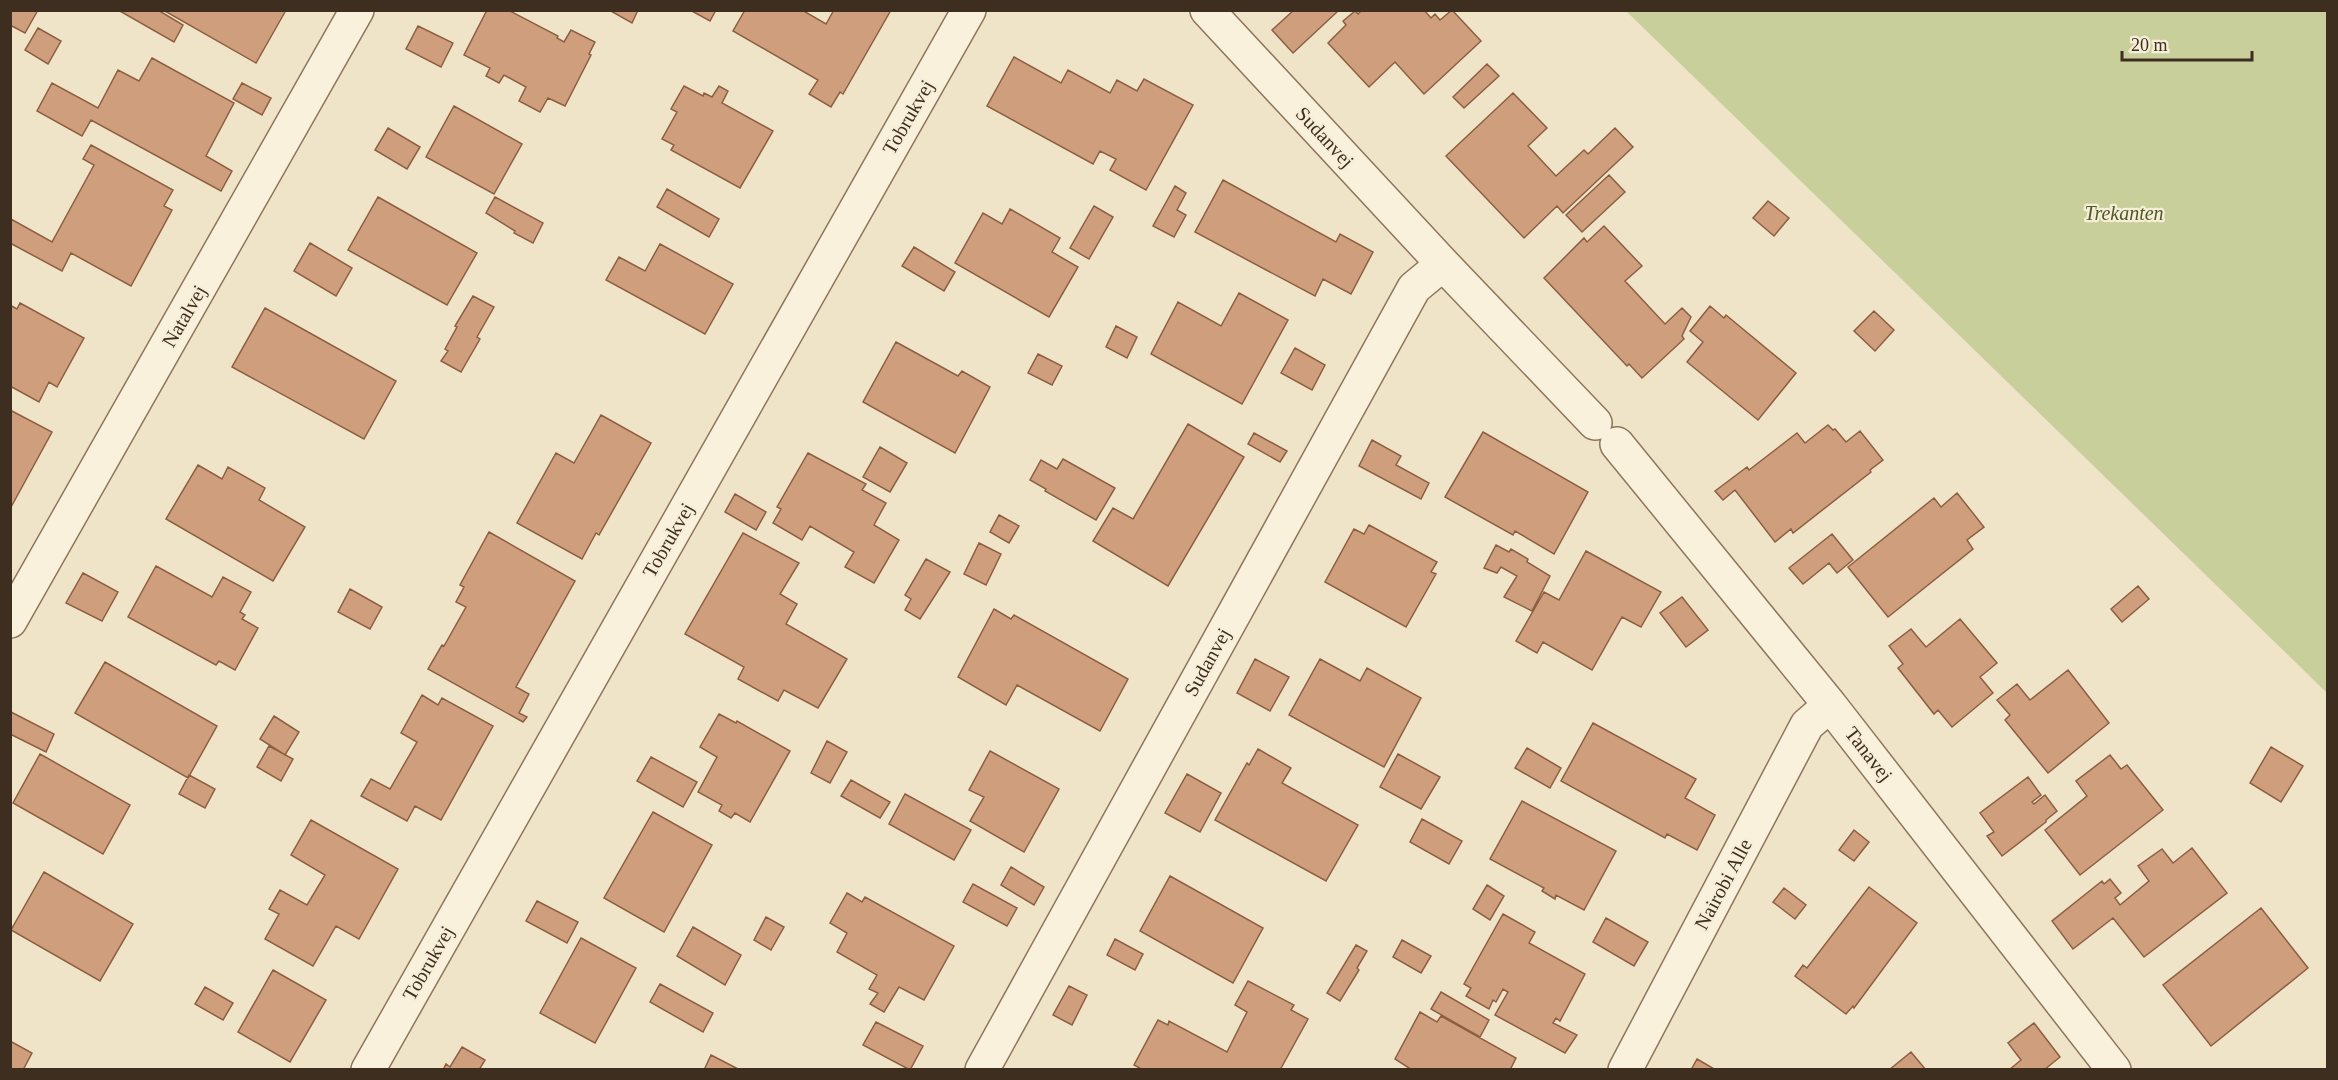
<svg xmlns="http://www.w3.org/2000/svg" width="2338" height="1080" font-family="'Times New Roman',serif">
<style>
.green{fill:#c9cf9b}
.building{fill:#cf9f7d;stroke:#8d5f41;stroke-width:1.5}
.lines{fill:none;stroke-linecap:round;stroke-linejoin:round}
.minor-casing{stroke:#8d765c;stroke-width:36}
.minor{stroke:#faf1dc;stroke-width:33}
.labels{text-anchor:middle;stroke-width:4.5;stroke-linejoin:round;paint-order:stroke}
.street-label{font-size:20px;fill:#3d2e20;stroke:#f7eed8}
.park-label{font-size:20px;font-style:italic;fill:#4d5a26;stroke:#f7eed8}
</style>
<rect width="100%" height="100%" fill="#f0e4c8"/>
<path class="green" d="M1626 11H2327V693Z"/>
<path class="building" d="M10 10H38L25 33 10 25Z
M118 10H158L183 25 174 42Z
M163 10H283L285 12 256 63Z
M487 10H508L558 36 557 38 564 42 571 30 595 42 589 54 591 55 565 106 548 98 540 112 519 101 526 87 504 75 499 83 486 76 490 68 464 55Z
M609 10H638L632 23Z
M690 10H716L710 21Z
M745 10H802L826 24 834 10H891L843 94 840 92 831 107 809 94 818 80 733 31Z
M1294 10H1337L1338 11 1293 53 1272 30Z
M1362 10H1424L1431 18 1435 14 1440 20 1452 10 1481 41 1424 94 1395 62 1369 87 1328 43 1346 25 1343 21 1355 11 1358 14Z
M418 26 453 43 441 67 406 49Z
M38 28 61 41 48 64 25 50Z
M1014 57 1061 83 1068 70 1110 93 1117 80 1137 91 1144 79 1193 105 1146 190 1110 170 1116 159 1100 151 1093 164 987 106Z
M152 58 234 103 206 156 232 171 221 191 91 120 82 136 37 111 52 83 98 108 118 70 139 81Z
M1487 64 1499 76 1464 108 1453 97Z
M242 83 271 98 262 115 233 99Z
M684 86 703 96 704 93 712 97 719 86 728 91 722 103 773 131 740 188 671 150 674 145 662 139 677 112 671 109Z
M1513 93 1547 128 1528 146 1556 176 1584 150 1588 154 1615 128 1633 147 1563 213 1557 206 1524 238 1446 156Z
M454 106 522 144 494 194 426 157Z
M388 128 420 147 407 169 375 150Z
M91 145 173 190 164 206 172 210 131 286 71 253 62 271 10 243 11 219 52 242 94 165 83 159Z
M1609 175 1625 192 1582 232 1566 215Z
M1223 180 1336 242 1340 234 1373 252 1351 294 1323 279 1315 296 1195 232Z
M1175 186 1186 193 1177 210 1186 215 1174 237 1153 226Z
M667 189 719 219 709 237 657 207Z
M378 197 477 253 447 305 348 250Z
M495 197 543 223 533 243 514 233 515 231 486 213Z
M1768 201 1789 218 1774 236 1753 218Z
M1094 206 1113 217 1089 259 1070 248Z
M1010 209 1060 238 1052 252 1078 267 1049 317 955 263 983 213 1002 224Z
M1604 226 1642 266 1625 281 1665 324 1682 308 1691 317 1682 336 1684 339 1642 378 1629 364 1627 366 1544 278 1584 238 1587 242Z
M310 243 352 268 336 296 294 271Z
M660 244 733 284 705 334 606 280 619 257 645 271Z
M914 247 955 272 944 291 902 266Z
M1239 293 1288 320 1242 404 1151 354 1178 302 1221 326Z
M473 296 494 307 477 337 480 339 461 372 441 361 448 351 445 349 457 327 455 326Z
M20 303 84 338 57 387 49 382 39 402 10 386V305L17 309Z
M1710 306 1724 318 1726 315 1796 373 1758 420 1687 362 1703 342 1690 331Z
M265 308 396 381 364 439 232 367Z
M1874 311 1894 330 1875 351 1854 331Z
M1116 326 1137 337 1127 358 1106 347Z
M896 342 958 376 962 371 990 387 955 453 863 402Z
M1295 348 1325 365 1312 390 1281 373Z
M1038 354 1062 366 1052 385 1028 373Z
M10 410 52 432 10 509Z
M601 415 651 443 599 535 596 533 582 559 517 523 556 453 574 463Z
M1188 424 1244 457 1168 586 1093 541 1113 508 1133 519Z
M1828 425 1833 430 1835 429 1846 442 1860 431 1883 460 1870 470 1871 472 1793 533 1791 529 1775 542 1735 490 1723 500 1715 491 1747 467 1749 470 1797 433 1805 443Z
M1483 432 1588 492 1554 554 1515 531 1513 535 1445 497Z
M1254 433 1287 451 1280 462 1248 444Z
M1372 440 1401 456 1396 465 1429 483 1421 499 1359 466Z
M880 447 907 463 890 492 863 477Z
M808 453 866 484 862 490 886 503 874 525 899 540 874 583 845 567 854 552 810 526 802 540 773 523 781 509 777 507Z
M1063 459 1115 488 1096 520 1045 491 1046 489 1030 480 1041 460 1057 469Z
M198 465 222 479 228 467 265 488 259 500 305 527 273 581 166 519Z
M1957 493 1984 527 1967 540 1973 549 1888 617 1848 567 1934 498 1941 507Z
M735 494 766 512 756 530 725 512Z
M999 515 1019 526 1009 543 990 532Z
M1369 525 1437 562 1431 572 1436 574 1406 627 1325 582 1354 529 1364 534Z
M489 532 575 581 516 687 529 694 519 713 527 717 523 722 428 669 442 645 444 646 466 607 456 602 464 587 460 585Z
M743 533 799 563 780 594 797 604 786 624 847 659 818 708 784 690 778 701 738 679 744 667 685 634Z
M1832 534 1853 560 1837 573 1829 563 1803 584 1789 568Z
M979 543 1001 554 986 585 964 574Z
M1496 545 1509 552 1511 549 1528 559 1527 562 1550 576 1532 611 1504 597 1517 576 1501 567 1497 573 1484 568Z
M1586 551 1661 592 1641 627 1622 617 1592 670 1543 642 1537 653 1516 641 1544 592 1559 600Z
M926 559 950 572 920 619 905 610 911 599 905 595Z
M156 566 212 597 223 577 251 592 240 612 245 615 242 619 258 628 235 670 219 661 216 665 128 617Z
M83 573 118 592 102 621 66 603Z
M2138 586 2149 599 2122 622 2111 609Z
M350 589 382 607 370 629 338 612Z
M1682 597 1708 630 1686 647 1660 613Z
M994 609 1011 619 1014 615 1128 679 1100 731 1017 685 1006 705 958 677Z
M1960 619 1997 663 1980 677 1993 693 1952 727 1938 710 1934 714 1898 668 1903 664 1889 646 1911 629 1926 647Z
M1255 659 1289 677 1270 711 1237 693Z
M1320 659 1360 681 1367 668 1421 698 1384 767 1289 715Z
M105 662 217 726 188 778 75 713Z
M2068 670 2109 723 2048 773 2005 720 2010 715 1997 700 2017 684 2030 700Z
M422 695 438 705 442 698 493 726 441 820 415 806 407 821 361 796 371 779 390 789 417 742 401 733Z
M11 712 54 734 46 752 10 734Z
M719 714 736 723 737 721 790 751 750 822 735 813 731 818 719 811 722 805 698 792 717 757 700 747Z
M274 716 299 732 285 755 260 739Z
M1593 723 1696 779 1685 798 1715 815 1697 850 1667 834 1665 838 1561 781Z
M827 741 847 752 830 783 811 773Z
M269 746 293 759 281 781 257 767Z
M2271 747 2303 766 2281 802 2250 783Z
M1527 748 1561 768 1550 788 1515 768Z
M1258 749 1291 768 1282 783 1358 825 1326 881 1215 820 1247 763 1249 765Z
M990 751 1059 789 1024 852 970 821 984 797 969 790Z
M40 754 130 805 103 854 13 803Z
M1398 754 1440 777 1421 809 1380 787Z
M2110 755 2121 769 2127 765 2163 810 2080 875 2045 830 2087 796 2076 781Z
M651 757 697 782 683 807 637 781Z
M1187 774 1221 793 1200 832 1165 813Z
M189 775 215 789 205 808 179 794Z
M2028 777 2041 795 2032 802 2034 804 2045 795 2057 811 2046 820V822L2002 856 1987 836 1994 832 1980 813Z
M851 780 890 802 880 818 841 796Z
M905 794 971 830 954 860 889 824Z
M1522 801 1616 851 1584 910 1556 895 1555 899 1542 891 1544 888 1490 859Z
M653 812 712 845 664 932 604 898Z
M1422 819 1462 841 1449 864 1410 842Z
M311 820 398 869 359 939 336 926 313 966 265 939 279 914 269 909 280 890 307 905 325 875 291 855Z
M1854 830 1869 842 1854 861 1839 850Z
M2192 848 2227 893 2144 957 2113 918 2073 949 2052 921 2102 881 2104 884 2110 879 2121 893 2115 898 2120 905 2149 881 2138 866 2162 849 2173 863Z
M1011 867 1044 887 1034 905 1001 885Z
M44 872 133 924 100 981 11 930Z
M1170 876 1263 928 1233 983 1140 931Z
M973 884 1017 908 1007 926 963 902Z
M1487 885 1504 896 1490 920 1473 909Z
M1869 887 1917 923 1854 1008 1853 1006 1846 1014 1795 976 1803 965 1807 968Z
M1784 888 1806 905 1795 919 1773 902Z
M847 893 862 902 865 897 954 946 924 1000 899 987 884 1012 870 1004 878 993 869 989 877 975 837 952 847 933 830 923Z
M537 901 578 922 567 943 526 921Z
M2261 908 2308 968 2211 1046 2163 985Z
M1503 914 1535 932 1529 943 1585 974 1560 1021 1556 1018 1553 1023 1577 1035 1565 1053 1495 1015 1508 992 1503 989 1496 1002 1493 1000 1489 1009 1466 996 1471 988 1464 984Z
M766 917 784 927 771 950 754 940Z
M1606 918 1648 942 1634 966 1593 942Z
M693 927 741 955 725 985 677 956Z
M581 938 636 968 595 1043 540 1013Z
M1115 939 1143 954 1135 970 1107 955Z
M1402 940 1431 956 1421 973 1393 957Z
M1356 945 1367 951 1357 968 1359 970 1340 1001 1327 993Z
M273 970 326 1000 290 1062 238 1032Z
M1248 981 1294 1005 1291 1010 1308 1019 1280 1070H1143L1134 1065 1158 1020 1168 1025 1169 1021 1227 1052 1247 1012 1235 1005Z
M660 984 713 1013 703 1032 650 1002Z
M1069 986 1087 995 1072 1025 1053 1015Z
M205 987 233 1003 223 1020 195 1004Z
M1441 992 1489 1020 1480 1037 1431 1009Z
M1420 1012 1437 1022 1441 1016 1516 1058 1510 1070H1412L1395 1059Z
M876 1022 923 1046 910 1070 863 1045Z
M2034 1023 2060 1057 2044 1070H2009L2021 1060 2008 1043Z
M10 1041 32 1053 23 1070H10Z
M462 1047 485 1060 479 1070H443L446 1064 450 1067Z
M1911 1052 1926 1070H1889Z
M711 1055 740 1070H704Z
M1697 1059 1716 1070H1691Z"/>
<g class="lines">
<defs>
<path id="minor" d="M1207 10 1443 264 1595 423
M1617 444 1830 705 2114 1070
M10 621 357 10
M368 1070 969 10
M982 1070 1414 288 1443 264
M1625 1070 1807 725 1830 705"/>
</defs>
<use href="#minor" class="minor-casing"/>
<use href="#minor" class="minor"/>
</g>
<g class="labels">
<g class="street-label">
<text transform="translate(908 117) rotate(-60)" y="7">Tobrukvej</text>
<text transform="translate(1325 137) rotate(47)" y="7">Sudanvej</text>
<text transform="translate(184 316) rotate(-60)" y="7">Natalvej</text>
<text transform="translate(668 540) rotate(-60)" y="7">Tobrukvej</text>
<text transform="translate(1207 662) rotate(-61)" y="7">Sudanvej</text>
<text transform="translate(1869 754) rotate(52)" y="7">Tanavej</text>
<text transform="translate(1723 884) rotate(-62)" y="7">Nairobi Alle</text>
<text transform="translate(428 963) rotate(-60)" y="7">Tobrukvej</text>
</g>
<g class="park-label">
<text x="2124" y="220">Trekanten</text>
</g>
</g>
<rect width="2338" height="1080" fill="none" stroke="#3d2e20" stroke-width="24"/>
<path d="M2122 51v9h130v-9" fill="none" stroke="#3d2e20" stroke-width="3"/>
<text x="2131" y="51" font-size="18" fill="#3d2e20" stroke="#f7eed8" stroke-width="4.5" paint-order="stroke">20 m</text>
</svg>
